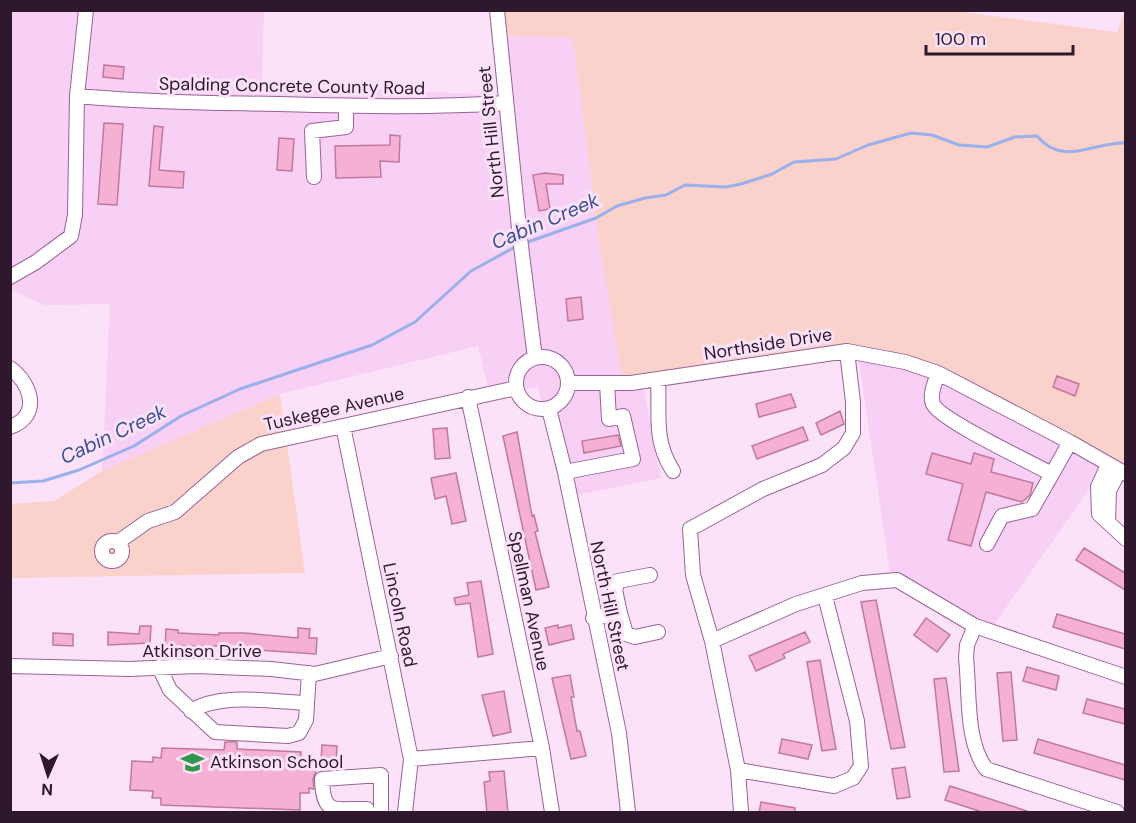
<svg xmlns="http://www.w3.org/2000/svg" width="1136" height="823" font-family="'DM Sans',sans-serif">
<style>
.built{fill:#f8cff5}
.green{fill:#fbd1cb}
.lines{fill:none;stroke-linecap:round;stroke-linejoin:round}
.stream{stroke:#99b0eb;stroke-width:3}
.building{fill:#f5b1d3;stroke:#c1789d;stroke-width:1.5}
.minor-casing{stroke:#9a6297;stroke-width:16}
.minor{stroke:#fff;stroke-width:14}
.labels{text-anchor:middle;stroke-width:6;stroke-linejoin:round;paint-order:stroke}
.street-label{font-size:18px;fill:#2f182e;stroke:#fbe2f9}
.poi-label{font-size:18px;fill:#2f182e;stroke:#fbe2f9;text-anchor:start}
.water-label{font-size:20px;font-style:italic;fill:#3a5097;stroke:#fbe2f9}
</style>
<rect width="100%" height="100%" fill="#fbe2f9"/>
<path class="built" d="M11 11H264L262 84 498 95 491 35 573 37 599 241 643 385 661 478 562 498 538 387 490 395 478 346 280 394 102 471 110 304 45 305 11 290Z
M857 348 921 359 1106 465 989 632 890 574Z"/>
<path class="green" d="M946 10 1117 32 1125 11V475L921 359 857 348 624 389 599 241 573 38 491 35 489 11Z
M280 394 305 573 11 578V504L54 501 102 471Z"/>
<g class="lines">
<path class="stream" d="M525 243 596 218 617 206 645 198 666 195 685 185 726 187 741 184 772 174 794 162 836 159 868 145 911 133 932 135 959 145 987 147 1015 137 1037 136C1064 168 1094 141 1126 143
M10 483 43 481 79 470 134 446 181 416 240 389 372 345 415 322 471 271 517 246"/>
</g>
<path class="building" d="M104 65 124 67 123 79 103 77Z
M104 123 123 124 117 205 98 204Z
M154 126 163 127 159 170 184 172 183 188 149 186Z
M390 135 400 136 399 162 380 161 381 177 336 178 335 146 390 145Z
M279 138 294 139 292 171 277 170Z
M545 173 563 175V184H546L550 209 539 211 533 175Z
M581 297 583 319 568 321 566 299Z
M1057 376 1079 384 1075 396 1053 387Z
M791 394 796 407 759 417 756 404Z
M840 411 844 424 821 435 816 423Z
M803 427 808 440 757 459 752 446Z
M447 428 450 458 435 459 433 429Z
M517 432 532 516 534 515 538 531 535 532 549 587 536 590 503 436Z
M618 435 621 446 584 453 582 441Z
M932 453 971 464 974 453 994 459 991 472 1033 483 1030 495 1022 502 986 492 971 546 948 540 963 484 926 474Z
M456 473 466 521 452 524 446 496 435 499 431 478Z
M1084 548 1125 573V590L1076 560Z
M481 581 493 654 478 657 470 603 456 605 454 598 469 595 467 583Z
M876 600 905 747 891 749 861 602Z
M1057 614 1125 634V649L1053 627Z
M926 618 950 635 937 652 914 635Z
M558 625V628L571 625 574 639 549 645 545 628Z
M140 626H151L150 643 108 645V632L139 634Z
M298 628 310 629 309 638H317L316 654 243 649V646H165L166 629 178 630V633L219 635V633H244L298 638Z
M805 632 810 642 783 654 785 658 756 671 749 656Z
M53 633 73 634V646L53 645Z
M820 660 836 749 822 751 807 662Z
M1027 667 1059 676 1056 690 1023 681Z
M1011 672 1017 740 1003 741 997 673Z
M570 675 574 697H571L577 731H580L586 756 571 759 552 678Z
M946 678 959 771 944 772 934 679Z
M504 691 511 732 493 736 482 695Z
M1087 699 1125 709V724L1083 713Z
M782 739 812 745 808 759 779 753Z
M1038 739 1125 765V780L1034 753Z
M225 742H237V749L301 752V764L318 765 313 779 314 789 309 788V793H300V810L161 805V798H152L153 791 130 790 132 761 153 762V757L161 758 162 748 224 750Z
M322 745 337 746 336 762H321Z
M905 767 910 797 897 799 892 769Z
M504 771 508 813H487L484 782 490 781 489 772Z
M950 786 1027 811V813H985L945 800Z
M761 802 795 808V813H759Z"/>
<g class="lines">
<defs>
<path id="minor" d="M497 10 520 238 535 358
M77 96C144 102 211 103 278 104 354 106 429 108 505 103
M314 177 312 131 346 127V106
M10 277 36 262 71 236 75 215 77 96 86 10
M516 383a26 26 0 1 1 52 0a26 26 0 1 1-52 0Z
M10 368C31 383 42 416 10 427
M938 373C935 383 929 395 933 404 940 420 1032 463 1052 474L1032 509 1002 516 987 544
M658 379C660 414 653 440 673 471
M569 383H631L847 351 905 362 938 373 1070 442 1126 474
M468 397 542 748 552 812
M549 409 565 472 619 733 628 812
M343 426 411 759 405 812
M1108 465 1098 487 1099 514 1126 539
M565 472 633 459 623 416 609 419 607 383
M1052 474 1070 442
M1108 522 1109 491 1119 471
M102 551a10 10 0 1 1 20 0a10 10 0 1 1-20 0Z
M118 542 148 521 175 512 238 457 261 444 516 388
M825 596 857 721 861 766 853 778 834 786 738 770 712 641 693 575 690 529 763 489 822 465 844 448 853 433V402L847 351
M620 613 626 634 635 637 658 632
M593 618 620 613 615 590 618 581 650 575
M975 626 1126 677
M712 641 796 604 862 583 897 580 975 626 967 645 966 658C970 693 965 740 986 769L1117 812
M10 666 130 669 195 666 271 669 315 674 391 656
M159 667 170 690 215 732 288 736 299 733 306 720 309 673
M191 711C222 692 271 702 307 703
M411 759 542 748
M738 770 741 812
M367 812V809C335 808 323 817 322 779L381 775V812"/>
</defs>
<use href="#minor" class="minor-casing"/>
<use href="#minor" class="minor"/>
</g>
<defs>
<symbol id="school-bare" viewBox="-9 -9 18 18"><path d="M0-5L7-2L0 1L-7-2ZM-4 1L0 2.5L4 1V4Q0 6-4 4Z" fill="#32964b" stroke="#fbe2f9" stroke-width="2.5" paint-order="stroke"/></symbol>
</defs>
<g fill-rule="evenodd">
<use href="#school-bare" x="176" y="746" width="33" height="33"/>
</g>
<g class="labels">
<g class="street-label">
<text transform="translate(292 86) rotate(1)" y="6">Spalding Concrete County Road</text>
<text transform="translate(491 132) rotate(-96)" y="6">North Hill Street</text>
<text transform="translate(768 344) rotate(-9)" y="6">Northside Drive</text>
<text transform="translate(334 409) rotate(-13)" y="6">Tuskegee Avenue</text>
<text transform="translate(529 601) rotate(78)" y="6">Spellman Avenue</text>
<text transform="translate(610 606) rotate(78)" y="6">North Hill Street</text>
<text transform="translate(400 615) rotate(78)" y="6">Lincoln Road</text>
<text x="202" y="657">Atkinson Drive</text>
</g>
<g class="poi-label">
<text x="210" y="768">Atkinson School</text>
</g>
<g class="water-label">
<text transform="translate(545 221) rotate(-23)" y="7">Cabin Creek</text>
<text transform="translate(113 434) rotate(-25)" y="7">Cabin Creek</text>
</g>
</g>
<rect width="1136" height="823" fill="none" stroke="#2f182e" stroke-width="24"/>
<g transform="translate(48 775) rotate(183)" stroke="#fbe2f9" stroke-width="4.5" paint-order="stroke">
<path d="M0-4.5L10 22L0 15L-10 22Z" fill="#2f182e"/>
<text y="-9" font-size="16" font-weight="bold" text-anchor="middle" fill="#2f182e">N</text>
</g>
<path d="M926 45v9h147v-9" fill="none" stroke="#2f182e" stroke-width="3"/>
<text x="935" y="45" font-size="18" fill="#2f182e" stroke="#fbe2f9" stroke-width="4.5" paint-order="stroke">100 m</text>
</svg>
